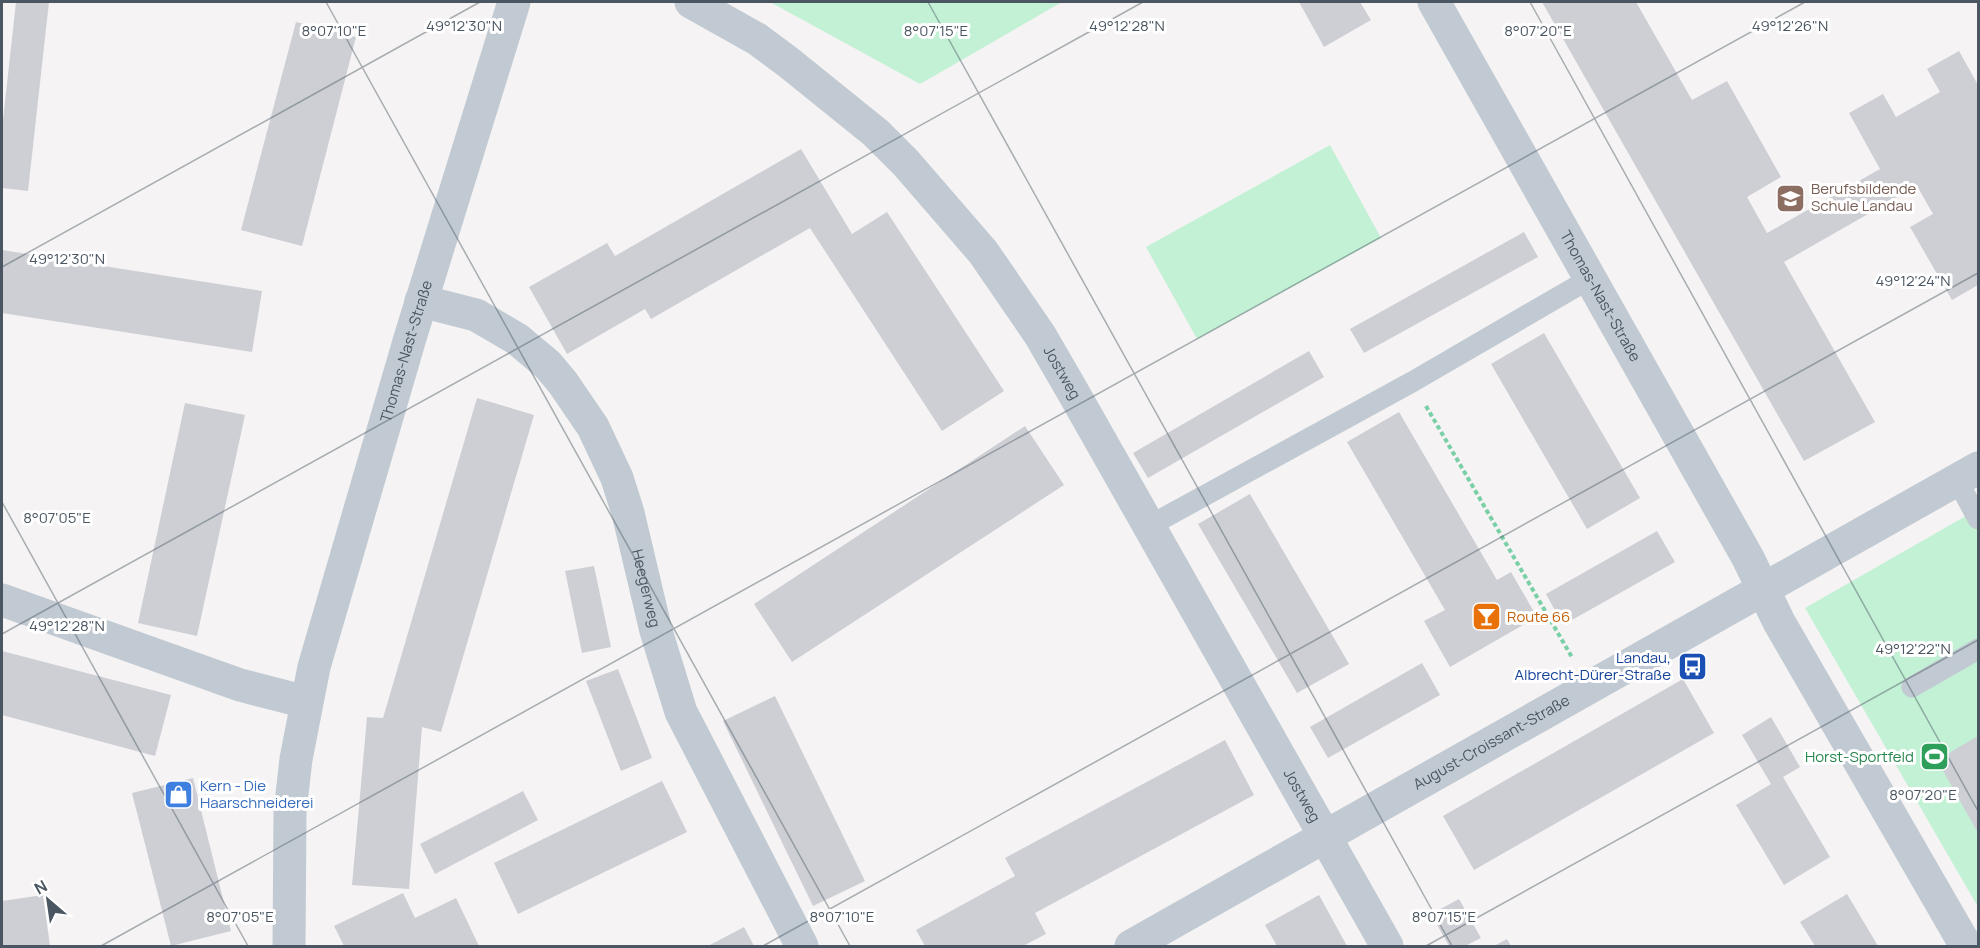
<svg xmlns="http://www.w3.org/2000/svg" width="1980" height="948" font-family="Manrope,sans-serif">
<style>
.green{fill:#c3f1d5}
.building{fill:#cdcfd5}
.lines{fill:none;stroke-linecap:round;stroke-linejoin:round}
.path{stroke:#7ad0a6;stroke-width:4;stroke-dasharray:4.5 3;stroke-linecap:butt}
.service{stroke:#c1cad2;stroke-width:21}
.minor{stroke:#c1cad2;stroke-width:33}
.ticks{fill:none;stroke:#4a5661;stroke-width:1.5;stroke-opacity:0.45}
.labels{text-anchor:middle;stroke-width:6;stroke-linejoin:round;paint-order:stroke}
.education-label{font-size:15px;fill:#785e54;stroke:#fff;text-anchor:start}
.street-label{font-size:15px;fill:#4a5661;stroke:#fff}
.food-label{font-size:15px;fill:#c56008;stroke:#fff;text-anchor:start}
.transit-label{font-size:15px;fill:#164399;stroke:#fff;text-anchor:end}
.leisure-label{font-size:15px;fill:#27864d;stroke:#fff;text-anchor:end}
.shop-label{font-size:15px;fill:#366cbe;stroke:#fff;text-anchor:start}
.ticks-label{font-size:15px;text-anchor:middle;fill:#4a5661;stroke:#fff;stroke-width:6;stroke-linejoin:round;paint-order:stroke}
</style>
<rect width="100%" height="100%" fill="#f5f3f3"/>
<path class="green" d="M770 2H1062L920 84Z
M1330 145 1381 238 1197 339 1146 247Z
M1978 509V907L1805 608Z"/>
<path class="building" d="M16 2H49L28 191 2 188V129Z
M1299 2H1360L1371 20 1324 47Z
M1542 2H1636L1692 100 1727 81 1781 177 1747 197 1767 233 1880 169 1849 113 1883 94 1896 117 1940 92 1927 69 1959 51 1978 85V285L1952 300 1910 227 1933 214 1917 186 1784 262 1875 422 1804 461Z
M296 22 356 37 302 246 241 230Z
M801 149 852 234 887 212 1004 391 942 431 810 228 651 319 645 309 567 354 529 287 607 243 615 256Z
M1524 232 1538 257 1364 353 1350 329Z
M2 250 262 291 252 352 2 313Z
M1544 333 1640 498 1587 529 1491 364Z
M1309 351 1324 377 1148 478 1133 453Z
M477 398 534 415 441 732 422 727 409 889 352 885 367 717 383 718Z
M185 403 245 415 197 636 138 623Z
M1399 412 1497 580 1511 572 1537 617 1450 667 1424 621 1445 610 1347 442Z
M1025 426 1064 485 792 662 754 604Z
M1250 494 1349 664 1297 693 1198 524Z
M1657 531 1675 562 1563 625 1546 594Z
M594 566 611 647 582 653 565 571Z
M2 651 171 695 155 756 2 715Z
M1422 663 1440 695 1328 758 1310 727Z
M618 669 652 758 621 771 586 681Z
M1683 679 1714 733 1474 870 1443 816Z
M775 696 865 881 813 906 723 721Z
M1771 717 1800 767 1783 777 1830 857 1784 885 1736 805 1771 784 1742 735Z
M1978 736V833L1937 760Z
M1225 740 1254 795 1035 913 1046 934 1023 946H925L916 930 1015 876 1005 858Z
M193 778 231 931 171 946 132 793Z
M662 781 687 832 518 914 494 863Z
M523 791 538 820 435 874 420 844Z
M403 893 415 918 456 898 479 946H344L334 926Z
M1847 894 1878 946H1815L1800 922Z
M43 895 50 946H2V901Z
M1319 895 1347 946H1277L1265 925Z
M1459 899 1481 938 1465 946H1449L1431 914Z
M744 927 754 946H708Z
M1507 939 1511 946H1494Z"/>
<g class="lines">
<path class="path" d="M1426 406 1573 659"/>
<path class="service" d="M1957 480 1978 519
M1149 526 1412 382 1591 278
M1912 687 1978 649"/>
<g class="minor">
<path id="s1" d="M691 2 757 39 788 62 876 133 906 163 983 252 1040 335 1073 392 1387 946"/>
<path id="s2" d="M1434 2 1748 558 1779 622 1966 946"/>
<path id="s3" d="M421 301 476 315 517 339 548 365 563 383 593 427 617 478 628 513 656 631 681 712 802 946"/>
<path d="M2 600 240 685 306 702"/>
<path id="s4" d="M289 946 290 812 296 759 314 667 410 338 514 2"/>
<path id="s5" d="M1131 946 1978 468"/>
</g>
</g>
<path class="ticks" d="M326 2 850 946M928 2 1452 946M1530 2 1978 811M2 267 480 2M2 502 248 946M2 634 1143 2M101 946 1805 2M763 946 1978 273M1426 946 1978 640"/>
<defs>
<symbol id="school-square" viewBox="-11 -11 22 22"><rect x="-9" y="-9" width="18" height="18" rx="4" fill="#8d6e63" stroke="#fff"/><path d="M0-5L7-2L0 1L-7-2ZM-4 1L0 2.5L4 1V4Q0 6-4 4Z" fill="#fff"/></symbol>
<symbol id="bar-square" viewBox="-11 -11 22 22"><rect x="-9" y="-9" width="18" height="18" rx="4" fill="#e8710a" stroke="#fff"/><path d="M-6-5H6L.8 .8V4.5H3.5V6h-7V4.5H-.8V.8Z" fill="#fff"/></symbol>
<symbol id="bus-square" viewBox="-11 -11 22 22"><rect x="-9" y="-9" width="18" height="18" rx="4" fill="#1a4fb4" stroke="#fff"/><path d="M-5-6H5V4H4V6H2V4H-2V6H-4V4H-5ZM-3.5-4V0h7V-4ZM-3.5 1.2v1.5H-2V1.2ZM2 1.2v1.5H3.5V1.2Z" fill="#fff"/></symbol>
<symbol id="stadium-square" viewBox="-11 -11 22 22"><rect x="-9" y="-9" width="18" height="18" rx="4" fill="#2e9e5b" stroke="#fff"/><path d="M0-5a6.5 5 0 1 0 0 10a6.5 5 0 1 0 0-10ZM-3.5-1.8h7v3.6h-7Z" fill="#fff"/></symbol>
<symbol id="shop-square" viewBox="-11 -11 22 22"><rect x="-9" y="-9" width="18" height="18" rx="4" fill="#3f7fe0" stroke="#fff"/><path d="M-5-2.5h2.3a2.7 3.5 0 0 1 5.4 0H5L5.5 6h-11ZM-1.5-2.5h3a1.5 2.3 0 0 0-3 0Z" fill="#fff"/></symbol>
</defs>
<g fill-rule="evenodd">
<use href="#school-square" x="1774" y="182" width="33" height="33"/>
<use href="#bar-square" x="1470" y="600" width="33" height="33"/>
<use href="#bus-square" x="1676" y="650" width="33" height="33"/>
<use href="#stadium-square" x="1918" y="740" width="33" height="33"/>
<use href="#shop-square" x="162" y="778" width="33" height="33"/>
</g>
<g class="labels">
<g class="education-label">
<text x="1811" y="194">Berufsbildende<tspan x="1811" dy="17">Schule Landau</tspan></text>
</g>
<g class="street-label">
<text dy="5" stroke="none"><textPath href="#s2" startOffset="338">Thomas-Nast-Straße</textPath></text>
<text dy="5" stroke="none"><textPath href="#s4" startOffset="610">Thomas-Nast-Straße</textPath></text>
<text dy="5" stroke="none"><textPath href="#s1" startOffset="532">Jostweg</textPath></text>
<text dy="5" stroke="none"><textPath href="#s3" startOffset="392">Heegerweg</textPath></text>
<text dy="5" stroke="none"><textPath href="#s5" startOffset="414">August-Croissant-Straße</textPath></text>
<text dy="5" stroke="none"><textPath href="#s1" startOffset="1018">Jostweg</textPath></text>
</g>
<g class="food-label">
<text x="1507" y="622">Route 66</text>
</g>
<g class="transit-label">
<text x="1671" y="663">Landau,<tspan x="1671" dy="17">Albrecht-Dürer-Straße</tspan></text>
</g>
<g class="leisure-label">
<text x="1914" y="762">Horst-Sportfeld</text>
</g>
<g class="shop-label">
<text x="200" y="791">Kern - Die<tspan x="200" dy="17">Haarschneiderei</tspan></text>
</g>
</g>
<g class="ticks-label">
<text x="464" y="31">49°12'30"N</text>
<text x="1127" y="31">49°12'28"N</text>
<text x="1790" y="31">49°12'26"N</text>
<text x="334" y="36">8°07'10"E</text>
<text x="936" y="36">8°07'15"E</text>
<text x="1538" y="36">8°07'20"E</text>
<text x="67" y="264">49°12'30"N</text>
<text x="1913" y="286">49°12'24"N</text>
<text x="57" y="523">8°07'05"E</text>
<text x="67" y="631">49°12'28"N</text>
<text x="1913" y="654">49°12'22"N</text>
<text x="1923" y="800">8°07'20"E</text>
<text x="240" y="922">8°07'05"E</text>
<text x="842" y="922">8°07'10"E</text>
<text x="1444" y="922">8°07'15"E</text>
</g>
<rect width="1980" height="948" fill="none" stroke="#4a5661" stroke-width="6"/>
<g transform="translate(48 900) rotate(331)" stroke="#ffffff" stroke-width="4.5" paint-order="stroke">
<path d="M0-4.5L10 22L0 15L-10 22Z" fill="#4a5661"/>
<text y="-9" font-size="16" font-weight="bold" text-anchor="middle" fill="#4a5661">N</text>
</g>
</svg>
